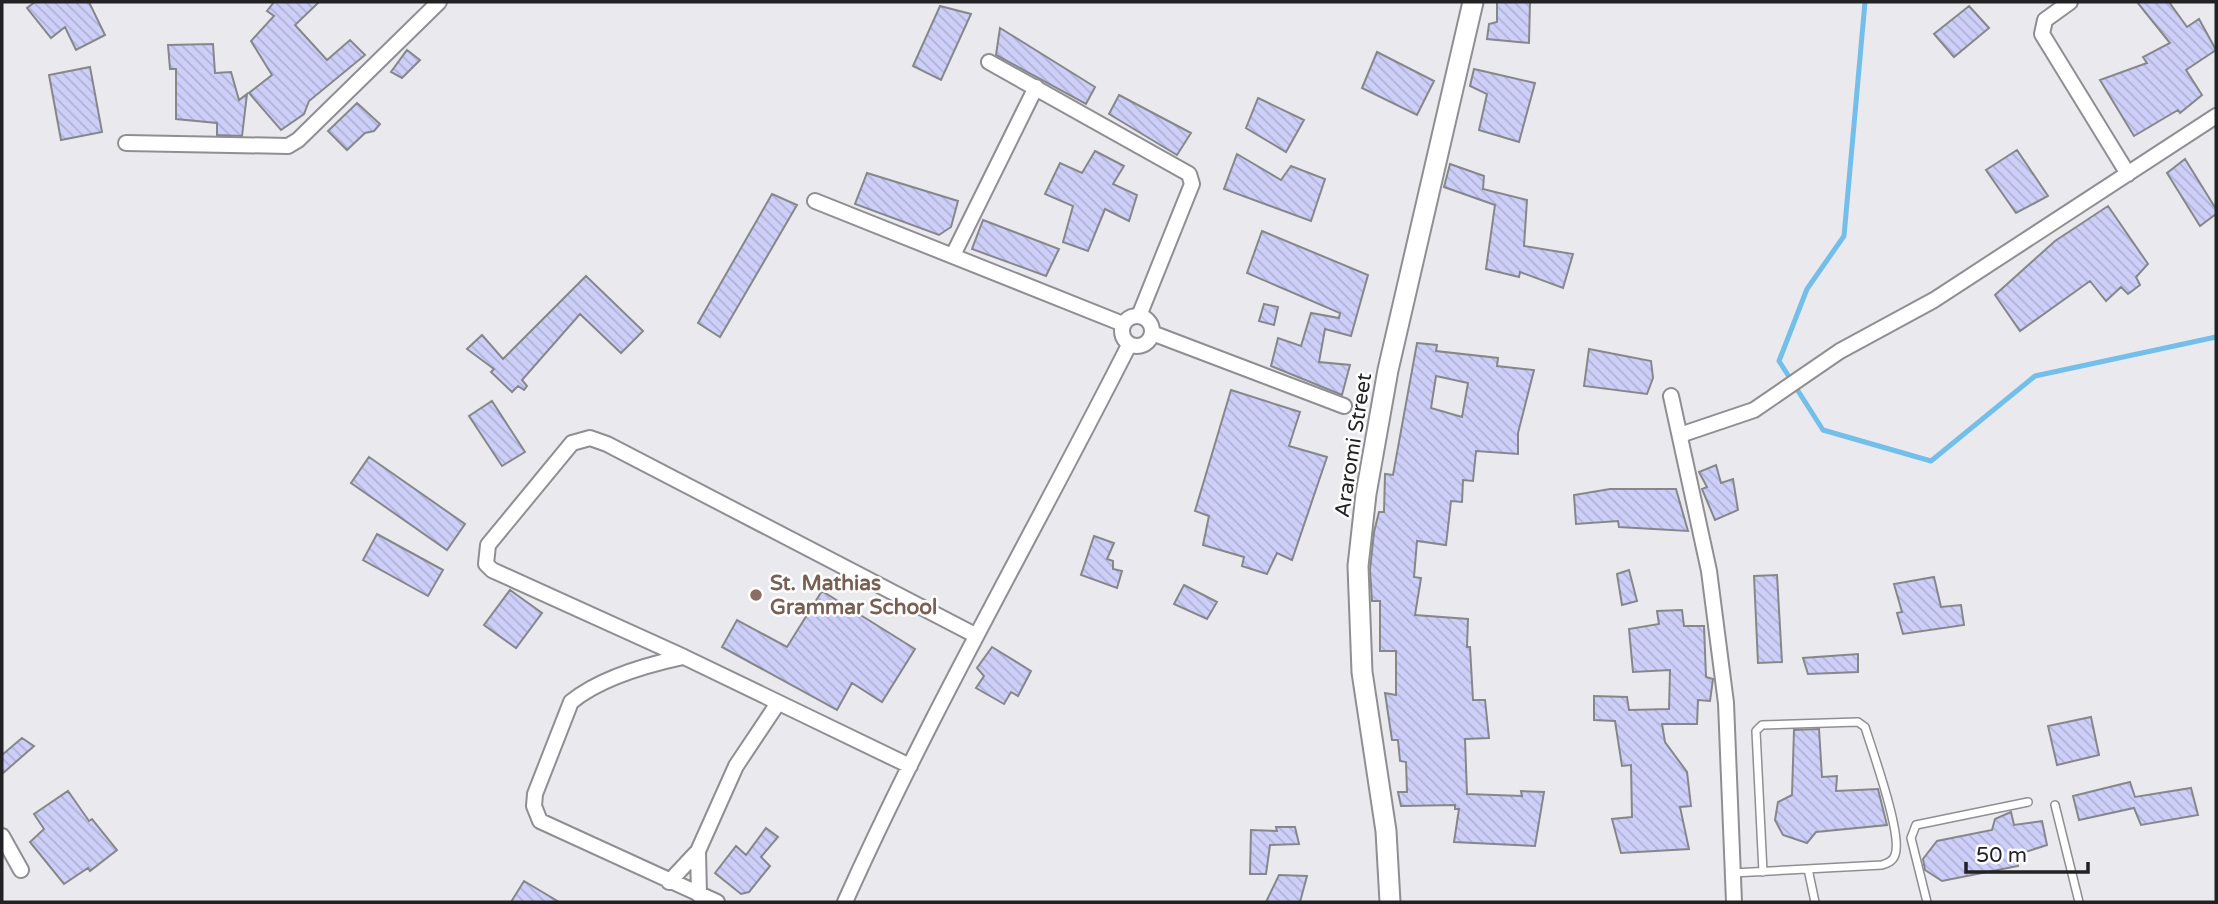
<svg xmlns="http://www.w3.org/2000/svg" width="2218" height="904" font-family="'Varela Round',sans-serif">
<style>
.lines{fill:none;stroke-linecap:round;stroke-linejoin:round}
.stream{stroke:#74beea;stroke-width:5}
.building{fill:url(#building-back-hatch);stroke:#86878b;stroke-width:2;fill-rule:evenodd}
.service-casing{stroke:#8f8f93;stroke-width:10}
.minor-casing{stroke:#8f8f93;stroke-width:18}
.tertiary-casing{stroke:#8f8f93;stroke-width:23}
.service{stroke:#fff;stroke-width:7}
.minor{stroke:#fff;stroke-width:14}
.tertiary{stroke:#fff;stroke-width:19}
.education-dot{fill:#8d6e63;stroke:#fff;stroke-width:2.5}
.labels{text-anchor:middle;stroke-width:5;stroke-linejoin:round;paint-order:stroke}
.street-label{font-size:21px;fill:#222224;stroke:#fff}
.education-label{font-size:21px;font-weight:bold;fill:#785e54;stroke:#fff;text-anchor:start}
</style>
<defs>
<pattern id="building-back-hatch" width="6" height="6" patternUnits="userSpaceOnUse" patternTransform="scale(1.75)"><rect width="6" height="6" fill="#cdcff9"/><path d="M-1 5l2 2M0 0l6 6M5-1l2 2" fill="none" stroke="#b0b1d5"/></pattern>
</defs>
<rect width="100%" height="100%" fill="#eaeaee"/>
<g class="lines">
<path class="stream" d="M1865 2 1844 236 1807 289 1779 361 1823 430 1931 461 2035 376 2216 337"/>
</g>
<path class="building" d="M35 2H89L105 35 76 50 65 27 51 38 27 8Z
M274 2H319L295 25 327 60 350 40 365 55 309 101 304 114 281 130 249 93 272 75 251 41 274 16 267 11Z
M1497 2H1530L1529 43 1487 39 1489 24 1497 22Z
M2137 2H2169L2187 27 2199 19 2216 50 2186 70 2202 95 2180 113 2178 110 2134 136 2100 80 2147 63 2143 57 2170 43Z
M940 6 971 14 941 80 913 66Z
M1969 6 1989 28 1954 57 1934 34Z
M1000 28 1095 87 1086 104 996 55Z
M213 44 215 73 231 72 239 100 247 94 242 136 217 135V123L176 119V69H170L168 45Z
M407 50 420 60 402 78 391 72Z
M1377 52 1434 81 1417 115 1362 88Z
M90 67 102 132 61 140 49 75Z
M1474 69 1535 83 1519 142 1479 130 1487 94 1470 86Z
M1119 95 1191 133 1177 155 1109 114Z
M1258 98 1304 120 1286 152 1246 128Z
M357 103 380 124 374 131 365 133 347 150 328 131Z
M2017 150 2048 196 2016 213 1986 170Z
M1095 151 1124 166 1113 184 1137 195 1129 221 1105 209 1088 251 1063 242 1073 206 1045 194 1060 163 1082 173Z
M1237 154 1281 180 1291 166 1325 179 1311 221 1224 189Z
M2185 159 2216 209V214L2200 226 2167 173Z
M1450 164 1484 176 1483 189 1527 200 1524 246 1573 254 1563 288 1520 272 1519 277 1486 269 1495 205 1444 187Z
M867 173 958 201 951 227 939 235 855 204Z
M772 194 797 205 720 337 698 323Z
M2108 206 2148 264 2136 277 2140 285 2128 294 2121 287 2106 301 2090 281 2020 331 1995 295 2055 241Z
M983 220 1059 249 1046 276 972 249Z
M1262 231 1368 275 1351 336 1325 329 1319 362 1350 365 1342 395 1271 366 1278 338 1301 346 1311 313 1339 318 1340 313 1247 273Z
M586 276 643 331 621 353 580 314 522 380 527 386 524 390 518 386 512 392 491 372 494 369 467 349 482 335 503 359Z
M1264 304 1278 307 1274 325 1259 321Z
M1417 343 1437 345 1436 351 1498 358 1497 366 1534 370 1518 433V454L1476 451 1473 481 1463 480 1462 502 1451 501 1446 545 1417 541 1414 577 1421 578 1415 615 1468 619 1467 647H1470L1473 700H1485L1489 738 1465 739 1467 794 1522 796 1521 791 1544 792 1535 846 1454 842 1459 809H1455V805L1401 806 1398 792H1407L1406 762 1400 761 1398 740H1392L1385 693 1396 695V651H1380V601H1372L1370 570 1374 532 1379 512H1384L1385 474 1393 475ZM1436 376 1468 383 1462 417 1431 408Z
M1589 349 1651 361 1653 378 1647 394 1584 386Z
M1231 390 1300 412 1289 446 1327 457 1292 560 1277 553 1267 574 1242 566 1244 557 1203 545 1209 516 1195 511Z
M492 401 525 452 502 466 469 416Z
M369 457 465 524 447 550 351 483Z
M1716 465 1721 483 1733 479 1738 510 1715 520 1702 489 1707 487 1699 472Z
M1610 489H1676L1688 531 1619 527 1618 521 1576 524 1574 495Z
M377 534 443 570 428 596 363 560Z
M1094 536 1114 543 1107 559 1113 561V569L1122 571 1117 588 1081 575Z
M1629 570 1637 601 1622 605 1617 574Z
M1777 575 1782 662 1758 663 1754 576Z
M1934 577 1941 607 1961 605 1964 625 1903 634 1897 613 1902 612 1894 584Z
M1184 585 1217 602 1207 619 1174 604Z
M510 590 542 613 516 648 484 625Z
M822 591 915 649 882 702 852 683 837 710 722 647 737 620 787 647Z
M1682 610 1684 626H1704L1706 677 1713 679 1710 701 1698 700 1697 724H1662L1665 742 1687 772 1691 806 1680 807 1689 849 1621 853 1612 819 1632 817 1631 765 1622 766 1615 721 1594 720V696L1627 697 1629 710 1669 709 1670 670 1633 672 1629 629 1659 624 1657 611Z
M992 647 1031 671 1018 696 1011 692 1004 704 976 688 984 676 977 668Z
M1858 654V672L1808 674 1803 658Z
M2091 717 2099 755 2057 765 2048 726Z
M1819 729 1822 777 1837 776 1836 791 1878 789 1887 825 1816 832 1807 843 1783 835 1775 820 1778 802 1792 795 1794 730Z
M22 738 34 746 2 774V755Z
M2130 782 2135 797 2191 788 2198 815 2141 825 2134 808 2079 820 2073 796Z
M68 791 89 821 92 819 117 850 90 871 88 868 64 884 30 842 44 829 34 814Z
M2011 812 2014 825 2042 821 2047 845 2016 855 2018 866 1942 881 1925 870 1923 859 1937 841 1992 830 1995 819Z
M1276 827H1295L1299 844 1270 845 1266 874H1250L1251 830 1277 831Z
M766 828 778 837 761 857 770 866 749 892 741 894 715 873 736 846 746 855Z
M1279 875 1307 876 1300 902H1266Z
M524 881 559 902H511Z"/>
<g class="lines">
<defs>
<path id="service" d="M2055 805 2079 902
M1808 869 1815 902
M1733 873 1882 865C1888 863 1893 861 1895 855 1903 835 1872 750 1865 727L1858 722 1762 725 1756 731 1763 872
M1927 902 1911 838 1916 825 2028 802"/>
<path id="minor" d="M2070 2 2045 20 2042 34 2128 174
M989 62 1189 174 1192 184 1139 316
M126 143 288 146 298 140 439 2
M815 201 1123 324
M953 255 1036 87
M1122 331a15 15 0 1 1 30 0a15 15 0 1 1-30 0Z
M1152 333 1344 406
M1671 396 1709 571 1726 703 1734 902
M1680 435 1754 410 1840 351 1934 300 2216 116
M683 657C646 665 600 678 571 702L535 794 534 806 540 821 717 902
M910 766 684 657 492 570 486 564 488 545 572 443 590 438 607 444 975 635
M2 836 21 870
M698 851 699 895
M669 882 698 851 736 766 778 703
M845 902C930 712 1035 531 1129 345"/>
<path id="tertiary" d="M1390 902 1386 831 1362 672 1358 566 1366 494 1388 370 1473 2"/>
</defs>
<use href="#service" class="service-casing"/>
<use href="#minor" class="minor-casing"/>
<use href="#tertiary" class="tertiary-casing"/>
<use href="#service" class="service"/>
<use href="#minor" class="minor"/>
<use href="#tertiary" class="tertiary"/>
</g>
<circle class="education-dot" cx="756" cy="595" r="7"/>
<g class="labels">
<g class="street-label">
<text transform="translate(1353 445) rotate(-81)" y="7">Araromi Street</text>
</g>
<g class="education-label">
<text x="770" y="590">St. Mathias<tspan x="770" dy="24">Grammar School</tspan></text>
</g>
</g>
<rect width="2218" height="904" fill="none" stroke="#222224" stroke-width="7"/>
<path d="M1966 862v10h122v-10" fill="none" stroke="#222224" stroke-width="3.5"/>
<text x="1976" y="862" font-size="21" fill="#222224" stroke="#ffffff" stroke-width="5" paint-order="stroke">50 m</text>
</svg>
